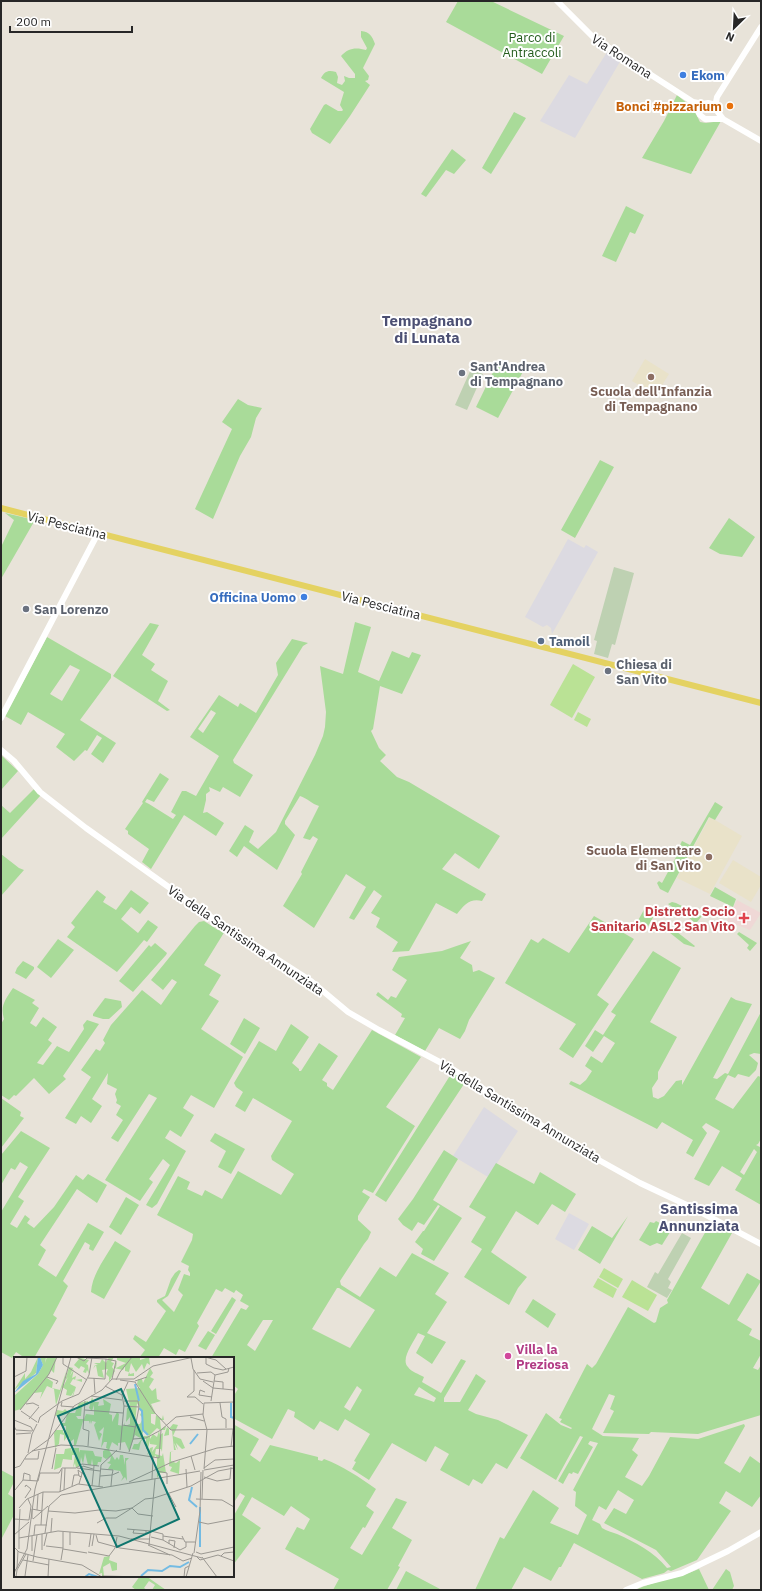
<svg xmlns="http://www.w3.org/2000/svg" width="762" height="1591" font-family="'IBM Plex Sans',sans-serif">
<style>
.industrial{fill:#dcdae1}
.education{fill:#e9e2c9}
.medical{fill:#efd8d6}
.green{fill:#a9db99;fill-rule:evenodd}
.cemetery{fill:#bed1b2}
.pitch{fill:#bae295}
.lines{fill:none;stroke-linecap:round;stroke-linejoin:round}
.secondary{stroke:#fff;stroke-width:6}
.primary{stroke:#e4d262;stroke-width:6}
.shop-dot{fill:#3f7fe0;stroke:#fff;stroke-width:1.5}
.food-dot{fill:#e8710a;stroke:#fff;stroke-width:1.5}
.worship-dot{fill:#6b7280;stroke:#fff;stroke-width:1.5}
.education-dot{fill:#8d6e63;stroke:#fff;stroke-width:1.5}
.service-dot{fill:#5c6f8a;stroke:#fff;stroke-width:1.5}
.health-dot{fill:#e0444e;stroke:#fff;stroke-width:1.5}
.hotel-dot{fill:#d1479c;stroke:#fff;stroke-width:1.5}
.labels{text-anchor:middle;stroke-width:4;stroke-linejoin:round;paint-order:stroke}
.park-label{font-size:13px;fill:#255c1e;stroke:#fff}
.street-label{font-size:13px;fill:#272727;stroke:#fff}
.shop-label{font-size:13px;font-weight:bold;fill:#366cbe;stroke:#fff;text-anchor:start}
.food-label{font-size:13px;font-weight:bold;fill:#c56008;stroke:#fff;text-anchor:end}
.worship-label{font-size:13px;font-weight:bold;fill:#5b616d;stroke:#fff;text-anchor:start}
.education-label{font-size:13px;font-weight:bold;fill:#785e54;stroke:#fff}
.service-label{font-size:13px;font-weight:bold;fill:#4e5e75;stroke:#fff;text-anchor:start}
.health-label{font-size:13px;font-weight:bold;fill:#be3a42;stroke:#fff;text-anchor:end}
.hotel-label{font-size:13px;font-weight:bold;fill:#b23c85;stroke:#fff;text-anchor:start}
.quarter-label{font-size:15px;font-weight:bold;fill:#4b4f73;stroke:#fff}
.inset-river{fill:none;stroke:#73bbe3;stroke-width:2}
.inset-road{fill:none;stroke:#9b9892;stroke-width:1}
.view{fill:#0f766e;fill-opacity:0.15;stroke:#0f766e;stroke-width:2}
.inset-edge{fill:none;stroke:#272727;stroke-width:2}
</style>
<rect width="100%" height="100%" fill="#e8e3d9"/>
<path class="industrial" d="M607 52 621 60 575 138 540 121 569 75 587 84Z
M568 539 584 548 586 545 598 552 552 634 551 628 547 625 543 627 525 617Z
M484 1107 518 1131 488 1177 453 1156Z
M569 1213 589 1224 574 1250 555 1239Z"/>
<path class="education" d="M645 359 669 374 656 395 632 381Z
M710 817 742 836 710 894 677 878Z
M733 860 761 877V885L751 902 719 883Z"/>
<path class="medical" d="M737 900 761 913 750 930 727 921Z"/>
<path class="green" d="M458 1H491L564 36 542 74 446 22Z
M361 31C370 32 372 36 375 44L363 68 369 76 368 80 365 81 370 85 350 116 330 144 312 133 310 129 324 105 326 104 338 111H342L343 110 340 105 344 92 321 78C325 71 328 70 336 72L338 77 337 83 342 85 345 81 344 76 349 78H355V74L341 56C348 48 356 47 366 50L367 48 361 37Z
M677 95 693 108 700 122 706 123 721 121 691 174 642 158 664 121Z
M514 112 526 118 491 174 482 168Z
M452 149 466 160 454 174 446 170 426 197 421 194Z
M626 206 644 215 635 234 630 232 616 262 602 256Z
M498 362 526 366 498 418 476 407Z
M238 399 248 405 262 408 256 418 251 437 240 456 213 519 195 509 232 429 222 422Z
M600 460 614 467 575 538 561 530Z
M5 513 35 520 1 579V547L14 520Z
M729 518 755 537 742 557 720 554 709 548Z
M355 622 371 627 358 672 379 681 392 651 409 658 412 652 421 655 402 694 380 686 373 729 371 731 379 748 386 755 380 761 397 777 409 782 500 836 479 869 455 853 442 869 486 894 482 901C470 898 464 905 457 914L436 903 409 951 392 952 398 942 376 927 380 918 371 913 382 896 374 890 354 920 349 918 366 887 346 874 314 928 283 906 302 874 301 872 318 839 313 836 310 840 303 838 319 806C312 804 307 798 300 796L285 821V824L295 835 277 870 244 846 237 857 229 851 245 825 254 831 249 842 258 849 276 832 315 755 323 736 325 727 326 712 320 666 343 674Z
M150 623 159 625 142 655 155 664 151 670 168 681 158 701 170 710 167 711 113 676Z
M47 637 111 674V678L80 720 116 743 103 763 91 754 102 738 97 735 87 751 85 750 74 761 56 747 65 734 28 712 21 725 5 716ZM70 665 80 670 62 701 50 694Z
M292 639 308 643 303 646 233 760 234 763 253 775 240 797 223 787 220 792 209 787 210 791 206 794V800L203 813 207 812 224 823 216 836 184 815 151 869 142 862 149 849 128 834V831L125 829 143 803 142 802 160 773 169 779 154 802 147 799 145 802 149 804 173 819 176 815 171 812 182 791H186L196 796 219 756 190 737 219 695 238 707 240 703 256 713 278 675 276 663ZM211 710 216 713 203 733 198 729Z
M1 755 18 771 1 790Z
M34 789 41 795 1 839V805L10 813Z
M715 802 723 807 715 820 709 817 668 893 660 889 657 883 659 881 662 883 682 846 680 845 682 841 690 845Z
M1 854 19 868 24 870 1 896Z
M715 887 736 899 733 907 710 896Z
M97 890 106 897 103 902 116 910 131 890 149 903 140 914 131 907 121 919 138 933 148 920 158 927 147 942 144 940 117 972 67 937 75 927 71 923Z
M672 902 676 903 702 916 697 922H694L677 908H674L668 904Z
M645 908 655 914 646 930 636 924Z
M594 916 634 939 597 995 609 1004 573 1058 559 1049 576 1024 505 983 531 939 538 943 543 938 569 953Z
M204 921 218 930 225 931 204 965 221 975 209 995 219 1001 201 1029 243 1057 214 1108 191 1095 183 1108 194 1115 181 1137 170 1130 165 1138 186 1151 157 1204 152 1208 146 1205 170 1165 163 1159 149 1179 153 1182 140 1201 105 1180 157 1098 149 1094 118 1142 111 1138 123 1120 116 1115 121 1106 116 1103 117 1100 115 1094 117 1089 107 1084 108 1073 92 1099 102 1106 91 1123 81 1116 76 1124 65 1118 91 1077 81 1070 96 1049 100 1051 105 1043 103 1040 111 1025 142 990 161 1005 177 982 172 979 163 990 151 980 195 926 199 922Z
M668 925 695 946 694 947 684 944 665 929Z
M739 932 757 943 750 951 747 948 749 945 737 934Z
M58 939 74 950 51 978 37 967Z
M471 941 460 958 472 965 473 972 479 970 495 978 469 1020 465 1031 460 1039 439 1028 425 1051 395 1035 405 1018 401 1017 402 1014 376 995 378 992 388 1000 391 996 396 998 407 980 392 970 399 957 442 951Z
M155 943 167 953 166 955 133 992 119 981 149 945 151 947Z
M653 951 681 968 650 1022 677 1037 658 1072V1079L652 1088 653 1097 658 1099 664 1096 676 1081 682 1080V1085L731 997 736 1000 752 1004 713 1078 717 1079 725 1073 728 1074 761 1012V1054L754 1053 749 1055 758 1063 756 1070 749 1077 738 1074 735 1078 728 1075 715 1099 733 1109 758 1076 761 1077V1139L758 1144 756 1145 760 1147 761 1146V1205L735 1190 742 1178 722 1166 709 1186 694 1179 720 1131 706 1123 702 1127 707 1133 693 1157 686 1153 693 1140 662 1122 657 1129 569 1084 571 1081 580 1085 586 1080 592 1071 585 1066 591 1056 602 1063 615 1043 604 1036 593 1052 585 1046 595 1030 603 1035 616 1015 611 1012ZM754 1149 757 1152 744 1175 740 1172Z
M23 961 34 967V969L26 979 15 973 17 968Z
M13 988 35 1000 32 1003 39 1008 30 1023 36 1027 43 1017 57 1027 48 1040 52 1043 37 1063 43 1065 57 1046 69 1052 84 1029 83 1025 87 1020 99 1024 63 1076 66 1079 49 1094 34 1078 16 1096 14 1095 9 1100 1 1095V1024L4 1019C0 1006 5 1000 13 988Z
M105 998 121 1001 122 1007 109 1019H103L93 1016V1014Z
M244 1018 260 1028 245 1054 230 1044Z
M291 1024 309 1037 292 1063 299 1069V1071H301L319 1043 338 1056 322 1080 327 1083V1086L333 1090 372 1030 421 1057 386 1107 415 1126 373 1193 364 1189 362 1192 370 1197 358 1216V1220L371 1232 368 1239 364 1244 340 1281 341 1285 360 1297 380 1267 396 1277 412 1253 449 1273 435 1294 447 1302 427 1333 446 1342 432 1364 416 1353 425 1336 418 1333C414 1342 400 1359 408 1367 411 1372 419 1374 424 1377L422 1382 441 1393 461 1359 466 1361 444 1398V1402H460L476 1374 486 1381 468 1410 476 1414 498 1420 528 1435 507 1469 496 1463 482 1484 473 1479 469 1486 440 1470 449 1454 435 1446 426 1462 392 1443 369 1480 352 1469 356 1462 354 1461 370 1434 345 1419 338 1431 320 1421 314 1430 294 1417 295 1412 288 1409 272 1439 233 1418V1397L238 1389 233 1385V1358H211L241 1308 246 1310 249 1306 240 1301 243 1295 236 1290 234 1293 225 1288 222 1292 216 1289 197 1323 199 1326 185 1352 179 1349 176 1355 164 1348 158 1358H139L145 1350 133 1339 135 1335 146 1342 166 1311 157 1302V1300L165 1296 171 1279 175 1273 179 1270 181 1271 168 1296 162 1300 174 1312 183 1295 178 1290 184 1274 190 1276V1273L188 1270 189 1266 181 1262 192 1240 193 1234 157 1215 178 1176 190 1182 187 1189 202 1196 205 1190 222 1199 238 1171 281 1195 294 1174 272 1160 271 1156 292 1121 253 1098 245 1112 235 1106 243 1092 236 1087 234 1083 259 1041 276 1051ZM337 1288H339L375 1310 350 1348 312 1329ZM263 1320H273L255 1351 247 1345ZM357 1386 362 1390 350 1411 344 1407ZM419 1387 436 1398 434 1402 414 1395Z
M451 1074H455L466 1081 386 1202 375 1195Z
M1 1098 21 1112 20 1116 24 1118 1 1148Z
M21 1131 50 1148 18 1197 24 1201 10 1224 17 1228 25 1215 30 1219 27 1223 34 1228 54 1207 76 1175 83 1180 88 1174 107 1185 97 1203 77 1189 40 1245 46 1250 38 1265 56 1277 88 1223 104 1232 93 1251 89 1249 90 1245 85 1242 63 1281 68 1286 53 1315 57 1318 34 1358H25L16 1352 12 1358 1 1352V1212L28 1167 20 1162 15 1170 11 1168 1 1185V1155Z
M215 1133 245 1149 231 1174 218 1167 226 1151 210 1141Z
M444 1150 458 1159 433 1200 462 1218 434 1261 421 1254 423 1249 415 1242 423 1231H424L440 1206 438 1205 424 1225 418 1222 412 1231 403 1225 398 1219 413 1199Z
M496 1163 534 1184 540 1172 576 1194 565 1212 552 1204 538 1225 516 1211 491 1252 527 1277 518 1288 509 1305 464 1277 482 1249 471 1242 486 1217 469 1207Z
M126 1197 139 1205 121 1235 109 1227Z
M628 1216 600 1264 578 1250 592 1226 612 1238Z
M656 1221 672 1229 662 1245 657 1243 650 1246 639 1240 650 1222 654 1223Z
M711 1222 732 1233 701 1288 729 1305 747 1273 761 1281 737 1320 752 1329 749 1335 761 1341V1354L753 1368 758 1370 761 1365V1415L698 1434 651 1432 649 1434 603 1433 614 1411 610 1409 615 1396 609 1394 592 1429 603 1436 639 1438 632 1450 638 1455 625 1477 642 1486 649 1476 670 1437 698 1439 744 1424 745 1426 724 1463 740 1473 750 1456 761 1464V1495L752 1507 726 1491 719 1503 731 1511 697 1560 671 1571 668 1570 664 1573 642 1579 574 1543 561 1567H559L551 1581 524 1567 511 1590H475L500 1537 504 1539 533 1490 559 1508 550 1523 578 1535 587 1515 575 1506 576 1492 573 1490 598 1443 590 1441 588 1444 593 1447 578 1474 573 1472 572 1474 569 1473 563 1484 558 1481 583 1437 580 1436 556 1480 520 1458 546 1413 561 1425 571 1429 572 1428 560 1422 562 1419 559 1418 587 1364 592 1368 596 1364 628 1307 654 1323 656 1322 660 1308 668 1303 667 1300ZM618 1490 634 1500 626 1514 614 1508 604 1523 656 1550 671 1567 667 1568C654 1552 635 1542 617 1534 612 1532 607 1531 602 1528L600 1524 592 1520 599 1506 606 1510Z
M115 1241 131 1251 104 1299 91 1292C92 1274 106 1257 115 1241Z
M232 1297 236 1300 216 1334 211 1331Z
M533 1299 556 1314 548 1328 525 1312Z
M208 1331 215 1335 206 1350 198 1346Z
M233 1424 259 1439 250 1455 260 1462 270 1445 318 1457V1460L322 1461 324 1459C343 1466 359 1477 376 1489L366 1506 374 1512 365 1528 363 1527 350 1548 362 1555 396 1498 407 1502 392 1528 412 1540 398 1566 400 1567 387 1590H333L339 1579 285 1549 297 1527 304 1530 310 1519 291 1506 284 1516 252 1497 242 1515 261 1528 233 1565V1517L245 1496 240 1493 233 1504Z
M1 1470 14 1477 15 1480 8 1494 14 1498 15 1513 2 1538 1 1537Z
M699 1569 709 1590H635C656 1580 677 1579 699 1569Z
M726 1569 730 1572 734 1586 732 1590H712Z
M406 1571 440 1589 439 1590H396Z
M140 1576H146L166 1590H152L155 1585 149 1581 144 1588 147 1590H136L132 1587Z"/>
<path class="cemetery" d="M471 369 483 374 467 410 455 405Z
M614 567 634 573 615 645 612 644 608 658 594 654 597 641 594 640Z
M682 1233 691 1238 668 1279 671 1282 668 1288 672 1290 667 1298 647 1287 655 1272 658 1274Z"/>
<path class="pitch" d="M573 664 595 677 572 718 550 705Z
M578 712 591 719 587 727 574 720Z
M604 1268 623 1279 618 1288 599 1277Z
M598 1278 617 1289 613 1298 593 1287Z
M632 1280 657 1295 648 1311 622 1297Z"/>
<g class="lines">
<path class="secondary" d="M557 1 594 38 693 102 703 104 708 103 712 104 723 119 761 141
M693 102 700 115 705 119H723
M715 107 717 97 761 27
M1 718 98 533
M1 750 14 761 40 792 86 828 205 913 311 981 348 1012 379 1030 451 1068 518 1111 597 1159 640 1183 691 1207 761 1244
M626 1590 643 1583 682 1573 728 1551 761 1532"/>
<path class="primary" d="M1 508 761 703"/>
</g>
<g class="shop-dot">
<circle cx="683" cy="75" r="4"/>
<circle cx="304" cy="597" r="4"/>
</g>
<circle class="food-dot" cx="730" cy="106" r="4"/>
<g class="worship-dot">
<circle cx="462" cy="373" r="4"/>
<circle cx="26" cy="609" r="4"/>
<circle cx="608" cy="671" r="4"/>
</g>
<g class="education-dot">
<circle cx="651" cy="377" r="4"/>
<circle cx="709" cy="857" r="4"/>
</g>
<circle class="service-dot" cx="541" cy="641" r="4"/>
<path class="health-dot" d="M742 912h4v4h4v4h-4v4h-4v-4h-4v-4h4z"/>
<circle class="hotel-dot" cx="508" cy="1356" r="4"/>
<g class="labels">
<g class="park-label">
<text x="532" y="42">Parco di<tspan x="532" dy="15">Antraccoli</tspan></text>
</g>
<g class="street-label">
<text transform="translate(622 56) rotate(33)" y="5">Via Romana</text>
<text transform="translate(67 525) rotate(14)" y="5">Via Pesciatina</text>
<text transform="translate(381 605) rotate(14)" y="5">Via Pesciatina</text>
<text transform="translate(246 940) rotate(34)" y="5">Via della Santissima Annunziata</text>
<text transform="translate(520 1111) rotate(31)" y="5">Via della Santissima Annunziata</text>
</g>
<g class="shop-label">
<text x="691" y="80">Ekom</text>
<text x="296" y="602" text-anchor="end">Officina Uomo</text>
</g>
<g class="food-label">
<text x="722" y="111">Bonci #pizzarium</text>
</g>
<g class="worship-label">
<text x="470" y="371">Sant'Andrea<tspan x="470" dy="15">di Tempagnano</tspan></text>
<text x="34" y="614">San Lorenzo</text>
<text x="616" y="669">Chiesa di<tspan x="616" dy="15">San Vito</tspan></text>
</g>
<g class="education-label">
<text x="651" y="396">Scuola dell'Infanzia<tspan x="651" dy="15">di Tempagnano</tspan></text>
<text x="701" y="855" text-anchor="end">Scuola Elementare<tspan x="701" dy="15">di San Vito</tspan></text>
</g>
<g class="service-label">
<text x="549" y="646">Tamoil</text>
</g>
<g class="health-label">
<text x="735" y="916">Distretto Socio<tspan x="735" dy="15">Sanitario ASL2 San Vito</tspan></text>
</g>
<g class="hotel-label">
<text x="516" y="1354">Villa la<tspan x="516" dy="15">Preziosa</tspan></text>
</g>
<g class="quarter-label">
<text x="427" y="326">Tempagnano<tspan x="427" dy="17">di Lunata</tspan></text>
<text x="699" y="1214">Santissima<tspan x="699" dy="17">Annunziata</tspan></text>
</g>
</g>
<g transform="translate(14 1357)">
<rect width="220" height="220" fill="#e8e3d9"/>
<path d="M24 0 22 16 0 33 11 16V22L17 15ZM26 0H32L31 6 33 0H42L40 16 37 13 33 21 39 25 38 31 46 33 53 12 49 30 54 20 51 24 55 10 59 11 56 19 60 12 58 21 62 19 61 23 68 22V25L59 22 56 27 62 30 59 39 62 36 58 40 60 34 57 39 52 38 53 33 48 30 42 48 40 32 33 29 26 42 28 35 20 36 7 52 0 54V39L24 17 29 8ZM63 0 75 3 72 7 74 8 75 17 73 13 72 16 69 15 71 11 67 9 65 12 60 8 65 2ZM95 0H100L97 5 100 6 98 10 101 14 95 25V20L92 17 94 12 88 13 90 21 84 19 82 8 79 12 81 8H84L80 6H86L88 2 92 6ZM103 0H126V3L135 0 136 8 133 6 130 13 128 7 122 15 117 6 115 15 116 17 120 16V19H114L115 15 111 14V9L109 13 100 11 103 4 102 11 112 6 103 3ZM136 11 139 16 136 20 140 22 135 30 138 34 142 31 143 42 147 44 137 47 142 57H137V66L141 68 142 58 148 62 149 58 150 63H146L147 72 152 69 151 73H146L143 71 135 79 129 74 128 82 121 78 115 94 111 85 104 86V89L98 85 95 93 101 103 103 100 105 103 106 98H109L111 108V101H115L112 104 113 124 111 120 107 124 109 120 106 114 94 112 97 107 93 106 96 104 97 99 92 102 89 100V94L94 91H92L93 85H90L87 91 90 70 85 75 88 77 85 84 80 68 82 65 78 64 77 67V63L76 67 75 64H69L62 88H60V82L56 85V81L53 80 50 84V78L46 77 45 87 41 91 40 76 42 73H49V76L52 73V69H48V66H51L53 57 41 59 43 53 49 54 51 52 55 56H61L65 46 74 44V48H68L67 59H62L64 62H70L72 57 80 58V48L78 54 75 51 78 40 80 45H85L84 49 90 48 89 42 97 47 95 57 98 58V65L103 55 105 57 104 68 110 69V65L111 69 116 67V60L112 65 113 51 116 49 112 32 126 31 123 27 124 22H128L129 26ZM123 46 128 54 126 58 129 61 126 67H123V63L121 68ZM159 67 164 68 159 79 167 82 171 91 168 92 162 86 164 93 160 86 162 93H160L158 73 155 72V78L150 79 153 70 155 72ZM145 74 146 78 149 76 148 95 147 92H142L141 97 148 99 149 96 152 116H146L143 121V101L141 98 140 101 136 100 135 96 133 98 136 91 139 90 138 95 143 88 136 87V83L134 92H132V81L127 84 125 93 118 92 120 87H124L130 79H136V82L139 77 143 80ZM57 91 58 95V91H65V96L66 93 79 94 81 99 88 100 87 105H84L83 109 79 108 78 102 77 108H74L71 96 69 107 67 100 66 108 62 111 61 106 59 111 61 98H58V103L49 102 47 110 40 113 42 97H50L51 92ZM160 94 157 95V104L162 106 166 103 165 117 156 114 158 110 155 109 156 95ZM96 199 95 203 103 206V213L98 214 96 206 89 210 90 219H88V216L85 217 90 200Z" fill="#a9db99" fill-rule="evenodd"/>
<path d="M24 0H26L29 8 24 17 0 36 9 24 22 17Z" fill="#73bbe3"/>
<path class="inset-river" d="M121 27 125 44M217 46V60L220 61M125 51 128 54 129 73 134 78M176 87 184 77M178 130 175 143 183 150M186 190V150M127 219 134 213 148 214 156 209 166 210 175 205M71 220 75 217 84 220"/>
<path class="inset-road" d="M49 0V7L73 23M62 0 70 4 73 1 92 2 91 22M191 0 202 3 212 12M192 0V7L200 11 209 13 220 10M177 1 179 12 186 22 199 25M92 2 102 4 98 22M180 13V34L173 40H181L189 47M183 16 197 15 201 18M201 18 214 15 215 11M0 20 12 14 13 0M33 20 44 24 42 27M74 21 91 22M80 21 81 36M102 23 106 15 118 0M106 23 121 25M121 24 133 20M189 24 199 31M200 24 209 25V32M121 25 140 55 157 73 220 72M91 29 108 38M199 31 220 33M191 35 186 33 185 38 198 40M77 39 108 43M71 44 69 72 75 74 74 89M110 44H124L125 50M197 44 201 18M48 45 47 49 60 50M206 46 208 60 212 62V71M12 47 19 46 25 49M110 49 125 50 119 82M6 53 35 17 43 0M71 53 109 56M7 54 23 65M176 60 190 64M15 62 25 50M0 63 17 70 19 74M24 66 26 60 48 44 65 37 75 18 78 0M108 68 122 70M0 69 2 73 18 74M2 77 17 76M217 90 219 72M106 93 110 49 108 38 114 25M18 94 47 88 69 89 145 101 147 73M115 95 119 82 132 81 147 73 162 60 189 57M14 96 18 77 23 67M177 99 181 113M11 102H24L25 94M0 111 6 109 13 98 35 82 60 49 88 33 98 22H120L139 9 180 0M63 111 86 114M190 111 201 103 220 102M38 112 42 91M67 112 69 109 79 112M172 112 173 130M190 112 193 73 189 58 190 46 220 45M190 113 220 108M143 114 153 116V127M86 119 98 118 99 113 87 112M68 120 65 119 64 113 69 117M190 120 203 124 216 122 217 110M138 122 139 101M9 123 10 116 16 118V123M115 125 158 105 203 91 220 89M65 127 69 113M58 129 60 118H65M78 129 80 109M85 129 87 108 103 93M97 129 98 118 105 115M1 133 9 123 24 124 26 116H45L48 111H62L68 107 85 109M50 133 51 111M46 135 48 112M155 137 162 150M11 141 17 132 12 128 11 130M140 141 177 129 204 114 220 111M182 142 208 143 220 150M188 142 189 113M5 151 13 142 29 135H45L64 127 89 130M118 151 124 157 139 159M23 153 24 137M34 154 61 156 85 153 102 154 118 151 131 142 140 141M0 162 15 163 17 149 14 142M18 162V152L28 154M19 162 34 149M185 165 194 167 220 162M83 166 92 161H102L118 151M27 168 29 135M113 172 137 174M5 173 6 152M120 173 119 176 132 177V174M137 174 149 177V183M37 175 38 161M31 176 35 149 47 138 186 114M0 178 15 165M20 178 21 168H33M82 178 84 185 106 191 158 198 169 204 178 201M149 179 169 182M168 179 171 185H181M137 180 149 183 166 193 172 190V185M5 181 44 174 105 179 188 201M117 182H136M155 187V183L161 184 160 191M56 188V175M134 188 156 198M135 188 141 122M30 189 33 176M32 189 49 191M78 189 80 177M0 190 5 195 23 200 68 208 88 220M75 190 77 177M49 191V175M5 192V173M49 192 73 196M28 193V177M18 194V179M74 195 95 199 101 191 103 180M182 195 187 197 220 190M180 196 186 154 187 115M207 199 210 196 220 195M183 200 186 203 204 198 220 204M188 200 203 220M9 203 35 208M47 203 49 191M19 204 23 178M0 214 3 211 4 194M0 216 13 192 21 132 57 0M11 219 14 198M88 219 130 220M2 220 3 213 12 197M8 220H33M34 220 35 202M170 220 171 211 175 209M172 220 179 196"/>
<path class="view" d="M107 32 165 162 103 190 44 59Z"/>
<rect width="220" height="220" class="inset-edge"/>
</g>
<rect width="762" height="1591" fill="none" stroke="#272727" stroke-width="4"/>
<g transform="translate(734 28) rotate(204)" stroke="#ffffff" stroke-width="3" paint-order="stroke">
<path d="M0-3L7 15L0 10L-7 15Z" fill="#272727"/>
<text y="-6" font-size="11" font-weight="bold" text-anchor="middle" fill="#272727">N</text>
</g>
<path d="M10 26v6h122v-6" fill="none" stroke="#272727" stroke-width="2"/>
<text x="16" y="26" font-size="12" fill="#272727" stroke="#ffffff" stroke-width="3" paint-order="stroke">200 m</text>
</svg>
